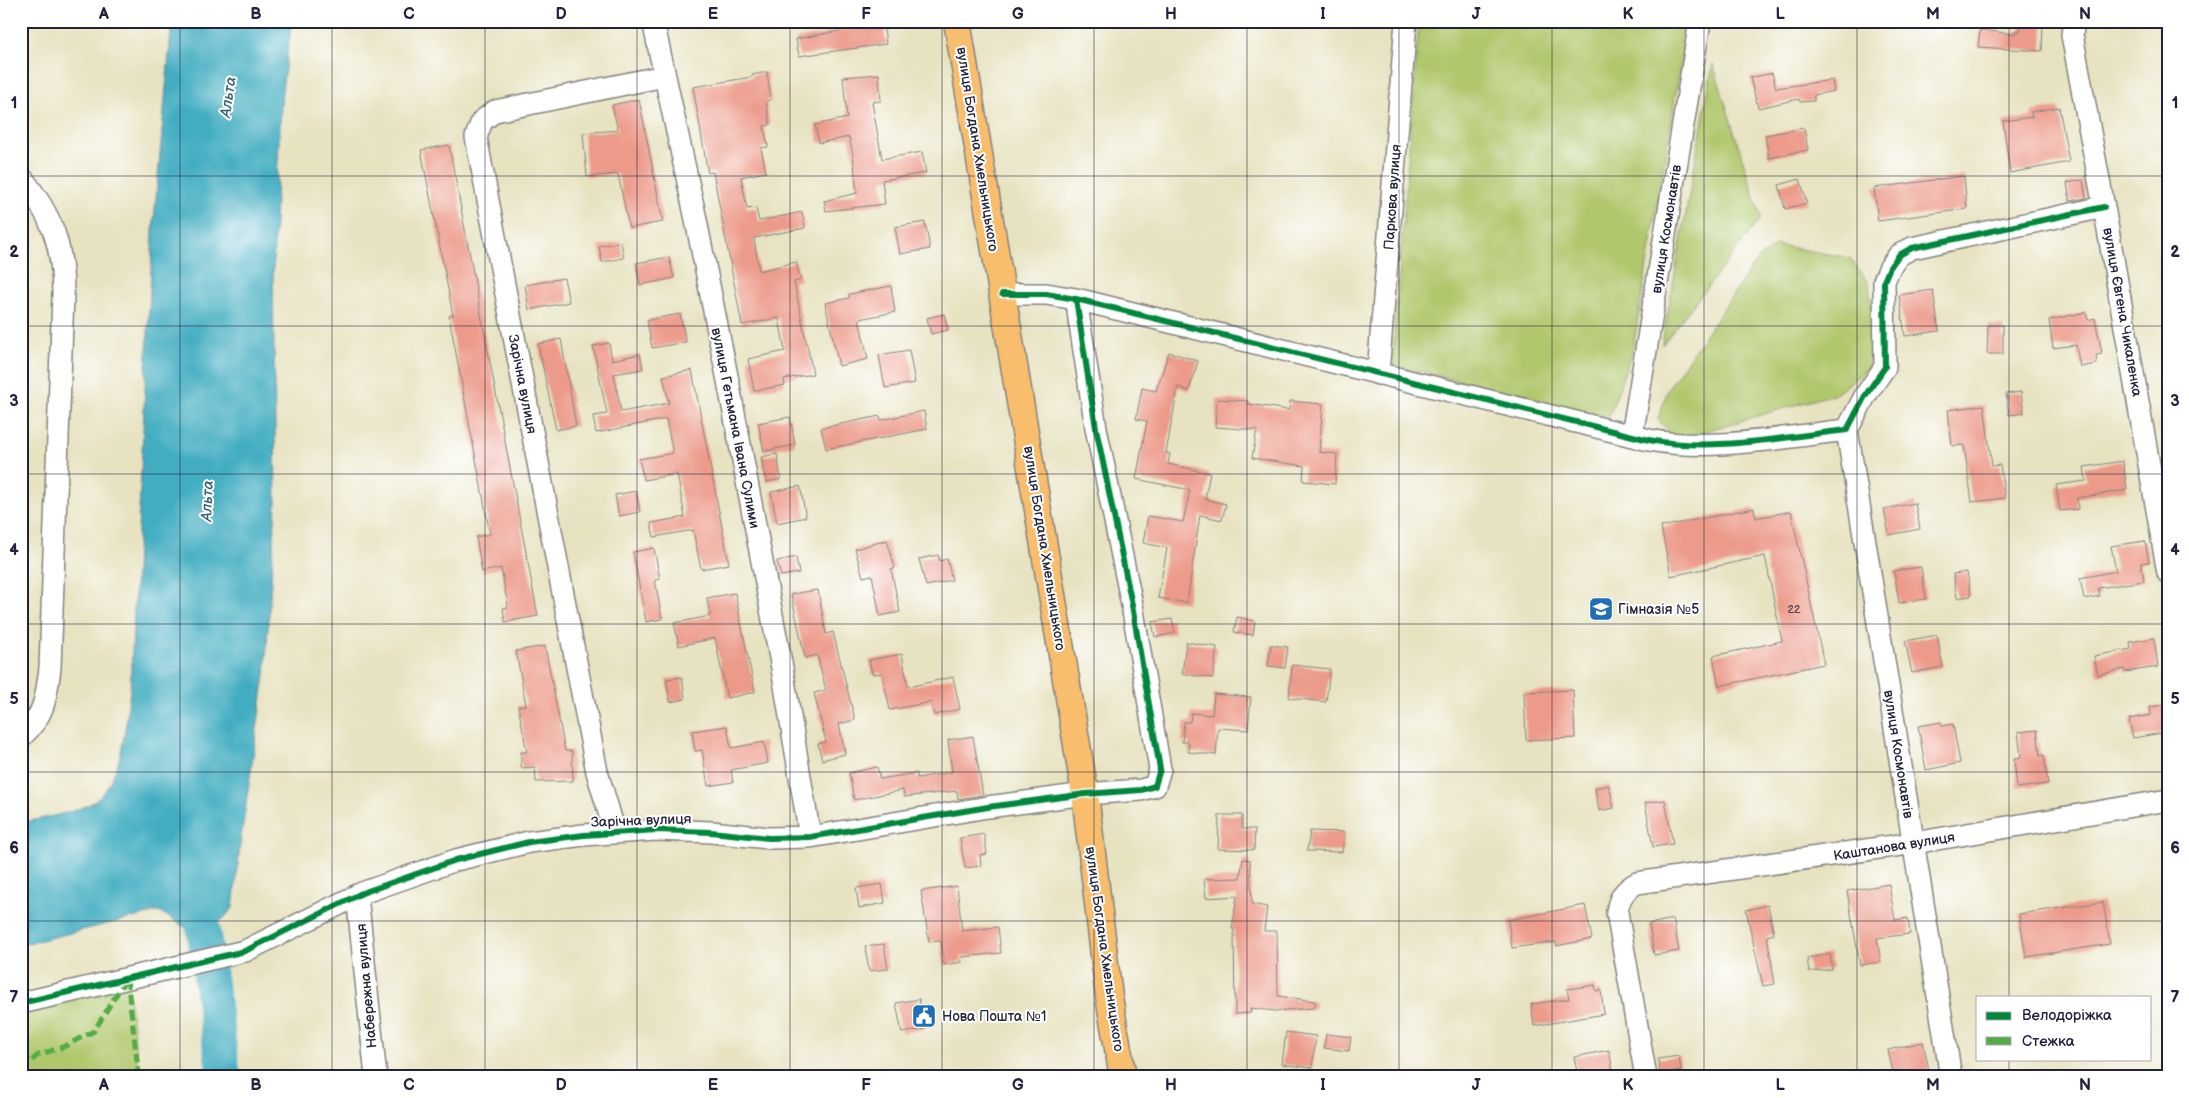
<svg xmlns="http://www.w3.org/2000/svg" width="2189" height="1098" font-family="'Balsamiq Sans',sans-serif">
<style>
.green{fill:#b0c76c;stroke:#697454}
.water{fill:#42adc1;stroke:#32687e}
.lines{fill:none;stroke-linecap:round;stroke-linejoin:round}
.river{stroke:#42adc1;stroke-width:34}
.building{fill:#ec9a89}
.minor-casing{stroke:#84827e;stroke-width:24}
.major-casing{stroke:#84827e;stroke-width:29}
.minor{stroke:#fff;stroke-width:21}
.major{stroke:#f9be6d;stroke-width:26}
.quiet{stroke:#53aa46;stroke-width:5;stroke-dasharray:10 5;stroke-linecap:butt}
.cycleway-casing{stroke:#fff;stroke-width:9}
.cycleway{stroke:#00873e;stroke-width:6}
.grid{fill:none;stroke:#22223b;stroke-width:1;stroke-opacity:0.55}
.labels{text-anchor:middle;stroke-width:4;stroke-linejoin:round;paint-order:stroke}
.number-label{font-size:11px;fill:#54404e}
.street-label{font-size:14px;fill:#22223b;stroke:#fff}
.poi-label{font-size:14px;fill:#22223b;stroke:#fff;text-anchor:start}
.water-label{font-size:15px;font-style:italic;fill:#306177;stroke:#fff}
.neatline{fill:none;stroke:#22223b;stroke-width:2}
.grid-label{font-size:16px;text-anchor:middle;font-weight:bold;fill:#22223b}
</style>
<rect width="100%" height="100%" fill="#fff"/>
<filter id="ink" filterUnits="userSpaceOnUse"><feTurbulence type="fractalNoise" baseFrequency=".02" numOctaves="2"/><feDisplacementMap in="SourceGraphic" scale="10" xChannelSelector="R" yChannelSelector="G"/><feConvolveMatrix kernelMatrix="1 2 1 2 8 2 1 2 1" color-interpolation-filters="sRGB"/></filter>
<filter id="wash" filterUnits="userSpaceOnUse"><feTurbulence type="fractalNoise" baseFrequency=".0096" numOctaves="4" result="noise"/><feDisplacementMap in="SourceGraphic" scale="20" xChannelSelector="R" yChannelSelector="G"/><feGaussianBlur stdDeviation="1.12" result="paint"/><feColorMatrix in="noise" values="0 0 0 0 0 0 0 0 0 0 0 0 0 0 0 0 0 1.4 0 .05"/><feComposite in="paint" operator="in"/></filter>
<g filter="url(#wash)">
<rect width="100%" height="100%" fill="#e7e2c0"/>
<path class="green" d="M1419 21H1688L1633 348 1609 417 1392 365Z
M1713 64 1761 218 1662 345Z
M1777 245 1850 258 1869 283 1873 323 1872 365 1837 393 1675 440 1658 419 1668 389 1759 257Z
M127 978 139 1077H21V1003Z"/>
<path class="water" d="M172 21H292L282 90 276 198 273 269 276 504 265 675 241 838 233 908 222 920 189 930 164 914 157 912 21 945V823C43 818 68 814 88 805 123 788 125 725 130 691L153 231Z"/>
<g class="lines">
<path class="river" d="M189 884 200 906 224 1077"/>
</g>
<g id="blocks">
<path class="building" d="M843 21H883L886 44 799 56 796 39 844 30Z
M2021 21H2043L2042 51 1978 47 1980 30 2015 34V31H2020Z
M767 72 771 100 766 101 770 125 764 126 768 147 761 148 766 172 741 177 747 209 756 208 759 221 802 212 805 228 754 238 759 271 796 262 801 280 794 282 813 374 784 379 785 385 754 391 748 359 785 351 779 318 742 325 713 172 708 173 693 87 752 77V75Z
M1772 73 1776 88 1832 80 1834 91 1814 95V101L1800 102 1799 99 1758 108 1750 78Z
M879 74 881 101 872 102 882 159 922 152 926 173 882 180 885 204 826 211 824 201 857 193 853 155 849 137 819 143 815 125 847 118 843 77Z
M639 99 663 222 629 228 618 174 587 177 583 133 618 130 612 105Z
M2059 107 2069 162 2010 173 2003 121 2032 117 2031 112Z
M1804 128 1808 150 1769 158 1765 135Z
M449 145 538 616 505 622 503 608 508 607 501 568 482 572 476 537 490 534 449 316 453 315 421 150Z
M1964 176 1967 209 1878 221 1874 188Z
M1800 179 1807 203 1785 209 1779 185Z
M2083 180 2086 198 2070 201 2067 183Z
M925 222 930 249 900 254 895 227Z
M621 242 624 258 602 262 599 246Z
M669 257 674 278 640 285 636 263Z
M564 278 569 302 529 310 525 285Z
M891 286 895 312 859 319 868 359 839 366 825 303 849 298V294Z
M1933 290 1939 331 1905 336 1899 295Z
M2086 312 2088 320 2095 318 2102 354 2096 355 2097 364 2080 367 2076 345 2053 348 2049 320Z
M680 314 686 342 652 348 647 320Z
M944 314 948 330 931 334 927 318Z
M1988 325H2003V354H1987Z
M561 339 576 426 556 430 538 344Z
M609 343 612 360 640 354 643 369 614 374 621 412 669 403 663 376 692 370 729 564 701 569 693 530 654 537 651 523 685 517 677 474 644 480 639 459 673 453 666 419 596 433 593 416 607 414 593 346Z
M909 350 915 383 885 388 879 355Z
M1169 352 1198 361 1189 391 1178 387 1166 453 1170 454 1168 464 1210 473 1205 499 1226 504 1222 520 1200 515 1187 603 1158 598 1167 548 1143 543 1148 516 1183 522 1190 490 1136 479 1147 421 1136 419 1142 388 1156 391Z
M2021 392 2024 413 2009 415 2006 394Z
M1217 399 1248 401V404L1289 410 1290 401 1323 404 1319 452 1337 454 1335 484 1303 481 1304 466 1252 458 1257 430 1215 427Z
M1984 405 1992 466 2000 465 2005 498 1972 502 1964 445 1952 446 1948 410Z
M924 411 927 429 826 449 821 428 880 416 881 420Z
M790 417 795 445 764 451 758 423Z
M777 454 781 479 766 482 761 457Z
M2123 461 2127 490 2077 498 2078 509 2060 511 2056 485 2086 481 2084 467Z
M800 486 806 517 777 523 771 492Z
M636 491 640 512 619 516 615 495Z
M1915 503 1920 529 1889 535 1884 509Z
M1754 508 1756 518 1791 511 1824 664 1719 686 1713 656 1782 641 1765 556 1671 576 1661 527Z
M887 540 895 568 891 569 900 612 880 616 872 575 863 577 855 549Z
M2145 541 2149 562 2141 563 2144 581 2098 588 2100 596 2084 599 2080 578 2116 571 2111 546Z
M654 548 660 579 655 580 662 619 646 622 633 552Z
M938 555 940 561 947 559 952 580 926 586 919 559Z
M796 557 799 573 781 576 777 561Z
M1921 567 1926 599 1899 603 1894 571Z
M1967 572 1971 596 1957 598 1953 574Z
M818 590 826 634 833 632 855 720 839 724 845 754 822 760 818 744 826 742 814 693 826 690 817 655 805 658 791 594Z
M735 593 755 692 727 698 715 638 679 646 674 623 710 616 707 598Z
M1237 617 1255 621 1253 635 1234 632Z
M1172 619 1175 633 1155 637 1152 622Z
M1937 635 1943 667 1912 673 1905 641Z
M2154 638 2158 667 2125 672 2124 669 2098 675 2094 656 2131 649 2130 642Z
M1186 642 1217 647 1213 678 1182 674Z
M1271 645 1288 647 1285 668 1268 666Z
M545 646 565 751H572L573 781 536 782 535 767 521 768V752H527L518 706 526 705 516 651Z
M902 654 908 687 953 677 960 709 934 715 931 702 890 710 882 673 872 674 869 660Z
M1292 665 1330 669 1326 702 1289 698Z
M682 677 685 699 670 702 666 679Z
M1573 690 1575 738 1526 740 1524 692Z
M1214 694 1251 697 1248 730 1218 728 1216 755 1188 752 1189 742H1182L1184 722H1190L1191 713 1212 715Z
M2164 705 2168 732 2133 738 2129 719 2151 715 2150 707Z
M1941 722 1942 726 1953 724 1960 763 1926 770 1918 726Z
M727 726 731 748 764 742 768 763 731 770 733 782 708 786 702 750 695 751 692 731Z
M2037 730 2040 756 2044 755 2048 784 2017 788 2014 759 2021 758 2018 732Z
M973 736 983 795 958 799 957 791 904 797 903 790 854 800 849 773 877 767 880 779 917 773V778L952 772 948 740Z
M1609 785 1614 808 1599 811 1595 788Z
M1665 800 1673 844 1653 847 1645 803Z
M1219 815H1242V829H1255L1254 850 1218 849Z
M1310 831 1345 832 1342 852 1307 851Z
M984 834 987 854 980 855 981 866 965 868 960 838Z
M1243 859 1250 860 1252 904 1267 907 1264 931H1277L1278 996 1315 1001V1008L1275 1011 1250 1008 1251 1013 1235 1014 1234 929H1232L1237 896 1206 898 1204 879 1240 878Z
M882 884 885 903 859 908 856 888Z
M1889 884 1895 920 1908 918 1910 934 1877 938 1881 962 1860 965 1847 891Z
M957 886 962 931 998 927 1001 953 961 957 962 962 944 965 941 941 929 942 921 891Z
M2103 902 2110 944 2026 957 2019 914Z
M1585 905 1592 939 1556 946V942L1512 948 1508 920Z
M1768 905 1774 934 1767 936 1775 984 1763 986 1746 910Z
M1673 919 1679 951 1654 955 1649 924Z
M884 944 888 969 869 971 865 946Z
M1830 954 1832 969 1809 972 1807 958Z
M1595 985 1596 991 1601 990 1604 1014 1534 1026 1531 1004 1569 999 1567 989Z
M919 999 925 1029 902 1033 896 1003Z
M1286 1032 1316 1036 1312 1068 1282 1064Z
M1326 1034 1351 1037 1349 1051 1324 1048Z
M1923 1042 1930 1075 1894 1077 1888 1050Z
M1609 1050 1614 1077H1578L1574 1057Z
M1679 1056 1681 1071 1660 1074 1658 1059Z"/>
</g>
</g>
<g filter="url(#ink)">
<use href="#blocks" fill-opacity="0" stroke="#84827e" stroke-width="1"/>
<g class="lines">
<defs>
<path id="minor" d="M653 21 694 210 729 386 782 668 810 837
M2074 21 2072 35 2104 207 2168 573
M21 177C52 215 63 245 63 294L50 668C46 699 45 715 21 737
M1002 294H1046L1076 299 1649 440C1712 452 1783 437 1847 430L1865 396 1885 367 1884 281 1890 267 1899 255 1912 248 2104 207
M1378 374 1406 21
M1847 430 1951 1077
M1632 436 1700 21
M615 832 597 772 476 137 482 121 495 111 664 76
M357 895 376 1077
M21 1003 245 951 362 893 456 860 529 842 584 835 656 830 711 832 769 838 810 837 988 807 1085 794 1141 790 1155 786 1160 769 1132 605 1096 428 1076 299
M1646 1077 1617 912C1619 898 1624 890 1637 883L1914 843 2168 800"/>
<path id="major" d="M957 21 1085 794 1109 997 1123 1077"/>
</defs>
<use href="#minor" class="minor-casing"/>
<use href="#major" class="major-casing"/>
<use href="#minor" class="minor"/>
<use href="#major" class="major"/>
<path class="quiet" d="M127 978 139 1077
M21 1070 38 1055 63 1047 94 1031 126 979"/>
<defs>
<path id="cycleway" d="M1002 294H1046L1076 299 1649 440C1712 452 1783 437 1847 430L1865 396 1885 367 1884 281 1890 267 1899 255 1912 248 2104 207
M21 1003 245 951 362 893 456 860 529 842 584 835 656 830 711 832 769 838 810 837 988 807 1085 794 1141 790 1155 786 1160 769 1132 605 1096 428 1076 299"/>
</defs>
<use href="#cycleway" class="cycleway-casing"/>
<use href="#cycleway" class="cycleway"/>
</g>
</g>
<path class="grid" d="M180 21V1077M332 21V1077M485 21V1077M637 21V1077M790 21V1077M942 21V1077M1094 21V1077M1247 21V1077M1399 21V1077M1552 21V1077M1704 21V1077M1857 21V1077M2009 21V997M21 176H2168M21 326H2168M21 474H2168M21 624H2168M21 772H2168M21 921H2168M2009 1059V1077"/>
<defs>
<symbol id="school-square" viewBox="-11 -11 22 22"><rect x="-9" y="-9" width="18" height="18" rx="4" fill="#1f6fb2" stroke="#fff"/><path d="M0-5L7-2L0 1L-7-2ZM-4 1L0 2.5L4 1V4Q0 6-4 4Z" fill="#fff"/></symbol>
<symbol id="civic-square" viewBox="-11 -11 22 22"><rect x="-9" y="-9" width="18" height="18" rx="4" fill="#1f6fb2" stroke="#fff"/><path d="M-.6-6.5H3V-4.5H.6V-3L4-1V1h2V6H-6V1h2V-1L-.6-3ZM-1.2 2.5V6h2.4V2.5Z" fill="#fff"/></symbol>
</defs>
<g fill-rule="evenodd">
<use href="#school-square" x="1587" y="595" width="28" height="28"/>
<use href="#civic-square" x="910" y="1002" width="28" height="28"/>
</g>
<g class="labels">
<g class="number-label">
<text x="1794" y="613">22</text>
</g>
<g class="street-label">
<text transform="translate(978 149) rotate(81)" y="5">вулиця Богдана Хмельницького</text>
<text transform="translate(1392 197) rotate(-86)" y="5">Паркова вулиця</text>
<text transform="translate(1666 229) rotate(-81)" y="5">вулиця Космонавтів</text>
<text transform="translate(2123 312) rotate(80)" y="5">вулиця Євгена Чикаленка</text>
<text transform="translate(523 384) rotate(79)" y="5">Зарічна вулиця</text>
<text transform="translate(736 428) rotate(79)" y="5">вулиця Гетьмана Івана Сулими</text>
<text transform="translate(1045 548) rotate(81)" y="5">вулиця Богдана Хмельницького</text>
<text transform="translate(1899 754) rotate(81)" y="5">вулиця Космонавтів</text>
<text transform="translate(641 820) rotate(-2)" y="5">Зарічна вулиця</text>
<text transform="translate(1894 846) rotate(-9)" y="5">Каштанова вулиця</text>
<text transform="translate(1105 949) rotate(82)" y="5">вулиця Богдана Хмельницького</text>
<text transform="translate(366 986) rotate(-95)" y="5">Набережна вулиця</text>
</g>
<g class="poi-label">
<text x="1618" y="614">Гімназія №5</text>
<text x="942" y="1021">Нова Пошта №1</text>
</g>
<g class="water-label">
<text transform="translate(228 97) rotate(-82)" y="5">Альта</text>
<text transform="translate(207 501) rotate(-88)" y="5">Альта</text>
</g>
</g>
<rect width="2189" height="1098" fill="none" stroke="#fff" stroke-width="55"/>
<rect x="1976" y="996" width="175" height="65" fill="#ffffff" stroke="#a7a7b1"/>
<rect x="1986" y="1012" width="25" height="8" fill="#00873e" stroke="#a7a7b1"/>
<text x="2022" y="1020" font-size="15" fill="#22223b">Велодоріжка</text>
<rect x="1986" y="1037" width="25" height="8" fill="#53aa46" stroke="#a7a7b1"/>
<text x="2022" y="1046" font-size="15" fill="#22223b">Стежка</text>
<rect x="28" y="28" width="2134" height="1042" class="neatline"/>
<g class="grid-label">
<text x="104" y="19">A</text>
<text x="256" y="19">B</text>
<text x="409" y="19">C</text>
<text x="561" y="19">D</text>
<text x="713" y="19">E</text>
<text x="866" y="19">F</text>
<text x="1018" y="19">G</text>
<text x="1171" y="19">H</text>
<text x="1323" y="19">I</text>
<text x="1476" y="19">J</text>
<text x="1628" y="19">K</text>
<text x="1780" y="19">L</text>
<text x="1933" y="19">M</text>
<text x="2085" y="19">N</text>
<text x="14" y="108">1</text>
<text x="2175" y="108">1</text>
<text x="14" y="257">2</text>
<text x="2175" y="257">2</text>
<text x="14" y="406">3</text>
<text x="2175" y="406">3</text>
<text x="14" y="555">4</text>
<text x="2175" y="555">4</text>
<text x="14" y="704">5</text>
<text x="2175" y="704">5</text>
<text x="14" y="853">6</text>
<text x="2175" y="853">6</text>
<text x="14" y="1002">7</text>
<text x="2175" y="1002">7</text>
<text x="104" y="1090">A</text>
<text x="256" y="1090">B</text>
<text x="409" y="1090">C</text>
<text x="561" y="1090">D</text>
<text x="713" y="1090">E</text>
<text x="866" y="1090">F</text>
<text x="1018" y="1090">G</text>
<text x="1171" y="1090">H</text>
<text x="1323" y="1090">I</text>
<text x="1476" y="1090">J</text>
<text x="1628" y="1090">K</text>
<text x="1780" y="1090">L</text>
<text x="1933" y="1090">M</text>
<text x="2085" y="1090">N</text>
</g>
</svg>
